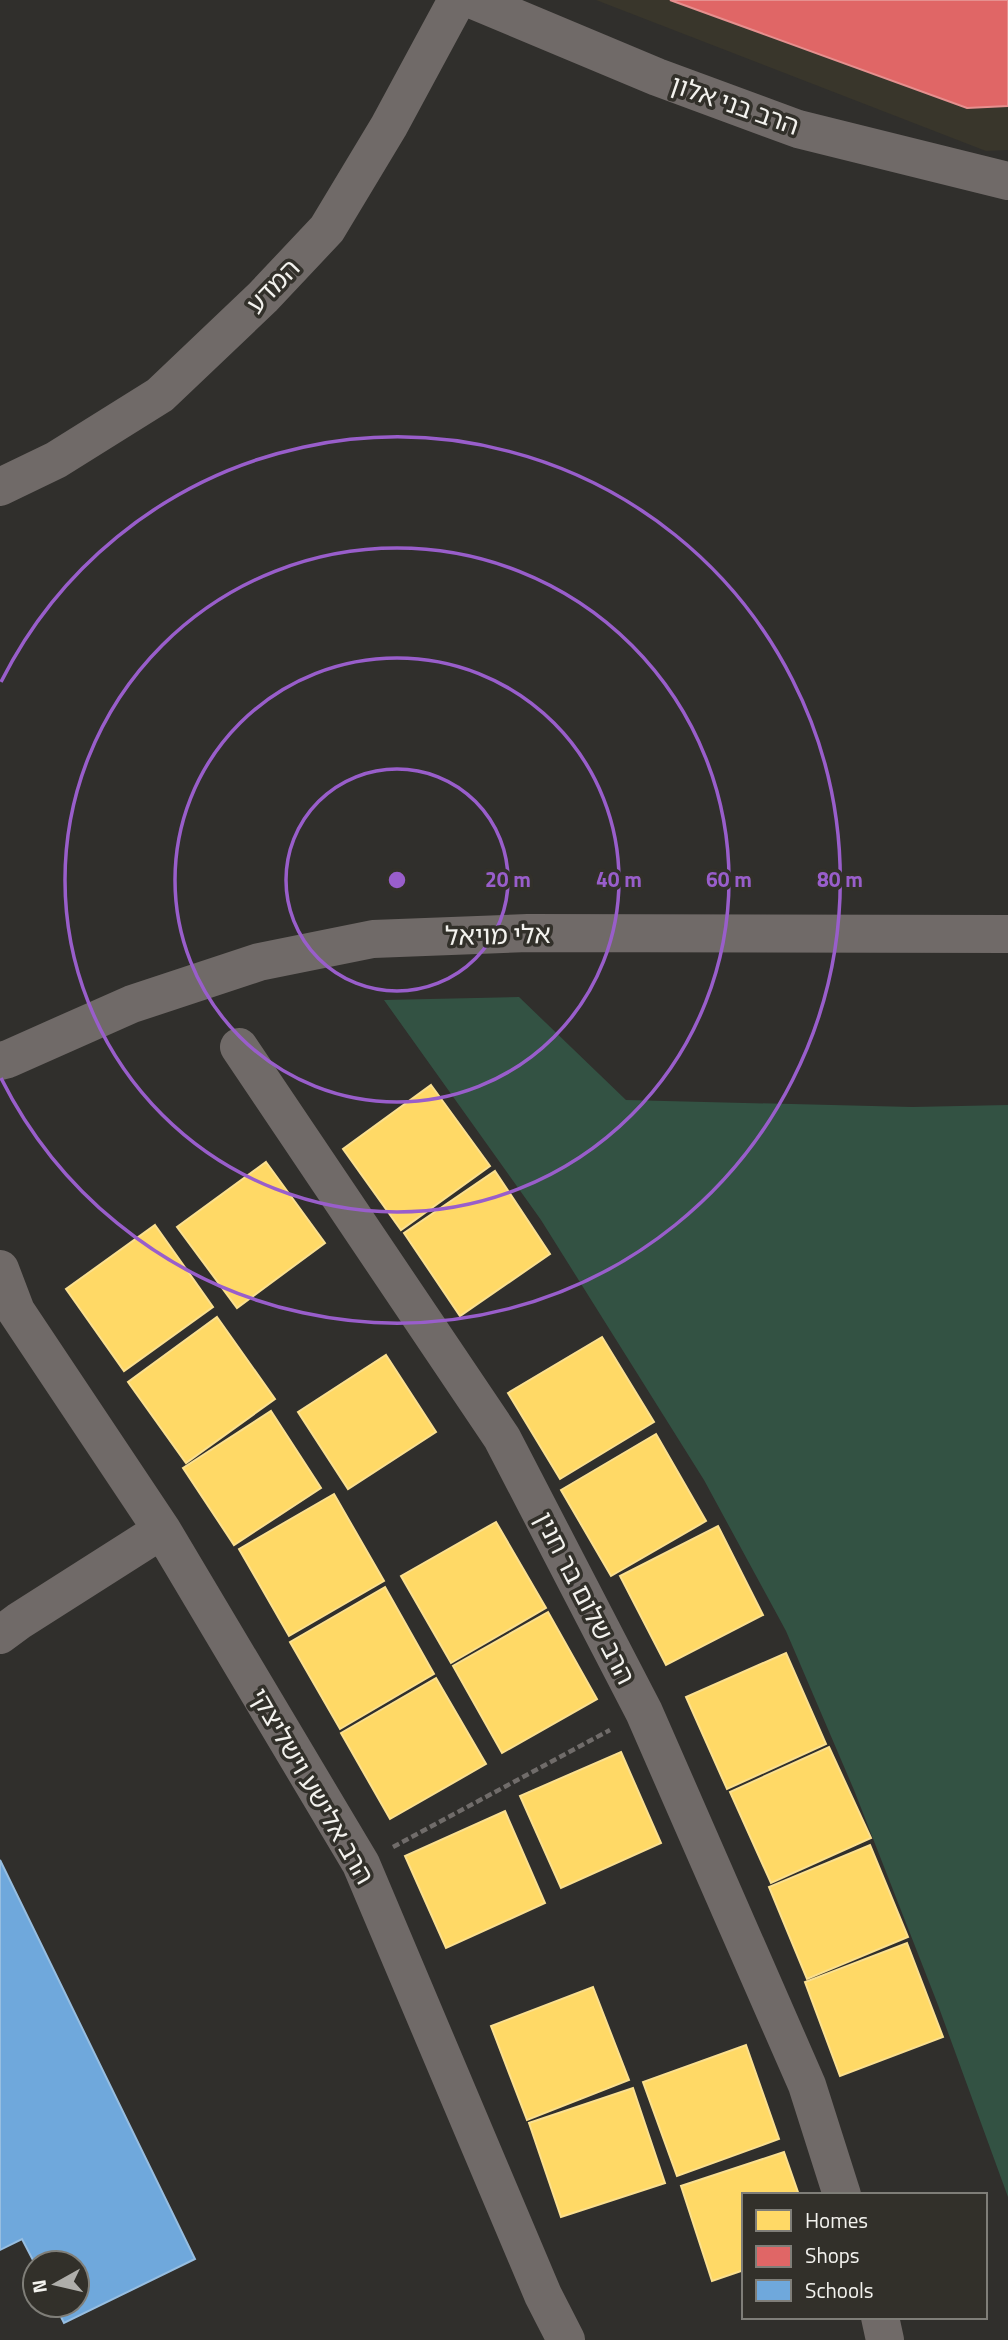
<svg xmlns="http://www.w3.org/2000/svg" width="1008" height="2340" font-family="'Titillium Web','Noto Sans Hebrew',sans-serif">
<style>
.built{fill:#39362b}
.green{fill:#335243}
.homes{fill:#ffd966;stroke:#fbe08f;stroke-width:2}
.shops{fill:#e06666;stroke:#e6908f;stroke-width:2}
.schools{fill:#6fa8dc;stroke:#97bee1;stroke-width:2}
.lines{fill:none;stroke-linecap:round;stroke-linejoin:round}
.path{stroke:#706c6a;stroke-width:4.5;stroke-dasharray:7 3.5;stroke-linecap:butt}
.minor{stroke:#706a68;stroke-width:38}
.tertiary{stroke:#706a68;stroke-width:38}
.ring{fill:none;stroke:#995ecb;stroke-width:3.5}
.labels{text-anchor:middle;stroke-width:7;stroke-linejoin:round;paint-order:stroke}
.street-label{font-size:26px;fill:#f3f2ee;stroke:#32302a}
.centre{fill:#995ecb;stroke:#32302a;stroke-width:3.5}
.ring-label{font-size:21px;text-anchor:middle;font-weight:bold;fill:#995ecb;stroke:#32302a;stroke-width:7;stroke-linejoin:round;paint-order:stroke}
</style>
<rect width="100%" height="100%" fill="#302f2c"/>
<path class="built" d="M596 0H1008V150L986 151Z"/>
<path class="green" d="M519 997 626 1100 912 1107 1008 1105V2197L938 2005 854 1790 786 1631 704 1480 541 1220 384 1000Z"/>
<path class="homes" d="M431 1085 490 1166 401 1230 343 1149Z
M266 1162 325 1243 237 1308 177 1227Z
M495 1171 550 1254 460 1316 404 1233Z
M155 1225 213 1307 124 1371 66 1289Z
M217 1317 275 1399 186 1463 128 1382Z
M602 1337 654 1422 560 1479 508 1393Z
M386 1355 436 1432 348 1489 298 1412Z
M271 1411 321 1488 234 1545 183 1468Z
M656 1434 706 1521 611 1576 561 1490Z
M334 1494 384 1581 289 1636 239 1549Z
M496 1522 546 1608 451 1663 401 1576Z
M718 1526 763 1615 666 1665 620 1576Z
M385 1587 434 1674 340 1729 290 1642Z
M548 1612 597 1699 502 1753 453 1666Z
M786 1653 826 1744 727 1789 686 1697Z
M436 1678 486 1764 390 1819 341 1733Z
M829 1747 871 1838 771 1883 730 1792Z
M621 1752 661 1843 561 1888 520 1796Z
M505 1811 545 1903 446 1948 405 1856Z
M870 1845 908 1937 807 1979 769 1887Z
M907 1943 943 2037 840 2076 805 1982Z
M593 1987 629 2080 527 2120 491 2026Z
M746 2045 779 2139 677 2176 643 2082Z
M633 2088 665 2183 561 2217 529 2123Z
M784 2152 799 2195H744V2270L712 2281 681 2186Z"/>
<path class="shops" d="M670 0H1008V106L967 108Z"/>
<path class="schools" d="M0 1860 195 2259 64 2323 55 2305H77V2263L35 2264 22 2239 0 2250Z"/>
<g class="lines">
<path class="path" d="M393 1847 610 1730"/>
<path class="minor" d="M473 0 657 77 798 129 1008 181
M0 487 56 460 160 395 263 297 327 229 389 126 457 0
M239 1047 502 1438 644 1712 807 2085 842 2195
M0 1269 16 1311 162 1530 361 1864 543 2295 566 2340
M0 1635 19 1621 162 1530
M880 2317 885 2340"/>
<path class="tertiary" d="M0 1061 8 1059 132 1004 259 962 373 939 528 933 1008 934"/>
</g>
<g class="ring">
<circle cx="397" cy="880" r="111"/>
<circle cx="397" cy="880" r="222"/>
<circle cx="397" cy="880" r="332"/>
<path d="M1 682A443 443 0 1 1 1 1078"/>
</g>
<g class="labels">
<g class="street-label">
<text transform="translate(735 105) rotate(19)" y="9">הרב בני אלון</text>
<text transform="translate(273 286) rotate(-46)" y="9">המדע</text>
<text transform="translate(498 935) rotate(-1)" y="9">אלי מויאל</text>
<text transform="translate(585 1598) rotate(63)" y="9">הרב שלום בר חנין</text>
<text transform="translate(312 1786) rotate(60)" y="9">הרב אלישע וישליצקי</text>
</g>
</g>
<circle cx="397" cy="880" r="10" class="centre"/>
<g class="ring-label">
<text x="508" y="887">20 m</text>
<text x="619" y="887">40 m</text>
<text x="729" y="887">60 m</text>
<text x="840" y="887">80 m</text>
</g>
<rect x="742" y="2193" width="245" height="126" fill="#32302a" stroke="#7f7e78" stroke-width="2"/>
<rect x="756" y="2210" width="35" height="21" fill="#ffd966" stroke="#7f7e78" stroke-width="2"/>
<text x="805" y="2228" font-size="21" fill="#f3f2ee">Homes</text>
<rect x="756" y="2246" width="35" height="21" fill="#e06666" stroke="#7f7e78" stroke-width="2"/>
<text x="805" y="2263" font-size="21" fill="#f3f2ee">Shops</text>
<rect x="756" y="2280" width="35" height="21" fill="#6fa8dc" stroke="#7f7e78" stroke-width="2"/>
<text x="805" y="2298" font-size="21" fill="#f3f2ee">Schools</text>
<g transform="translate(56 2284) rotate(262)"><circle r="33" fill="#32302a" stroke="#7f7e78" stroke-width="2"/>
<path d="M0-5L12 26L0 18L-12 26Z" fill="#afaeaa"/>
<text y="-10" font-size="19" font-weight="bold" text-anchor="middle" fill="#f3f2ee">N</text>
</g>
</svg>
